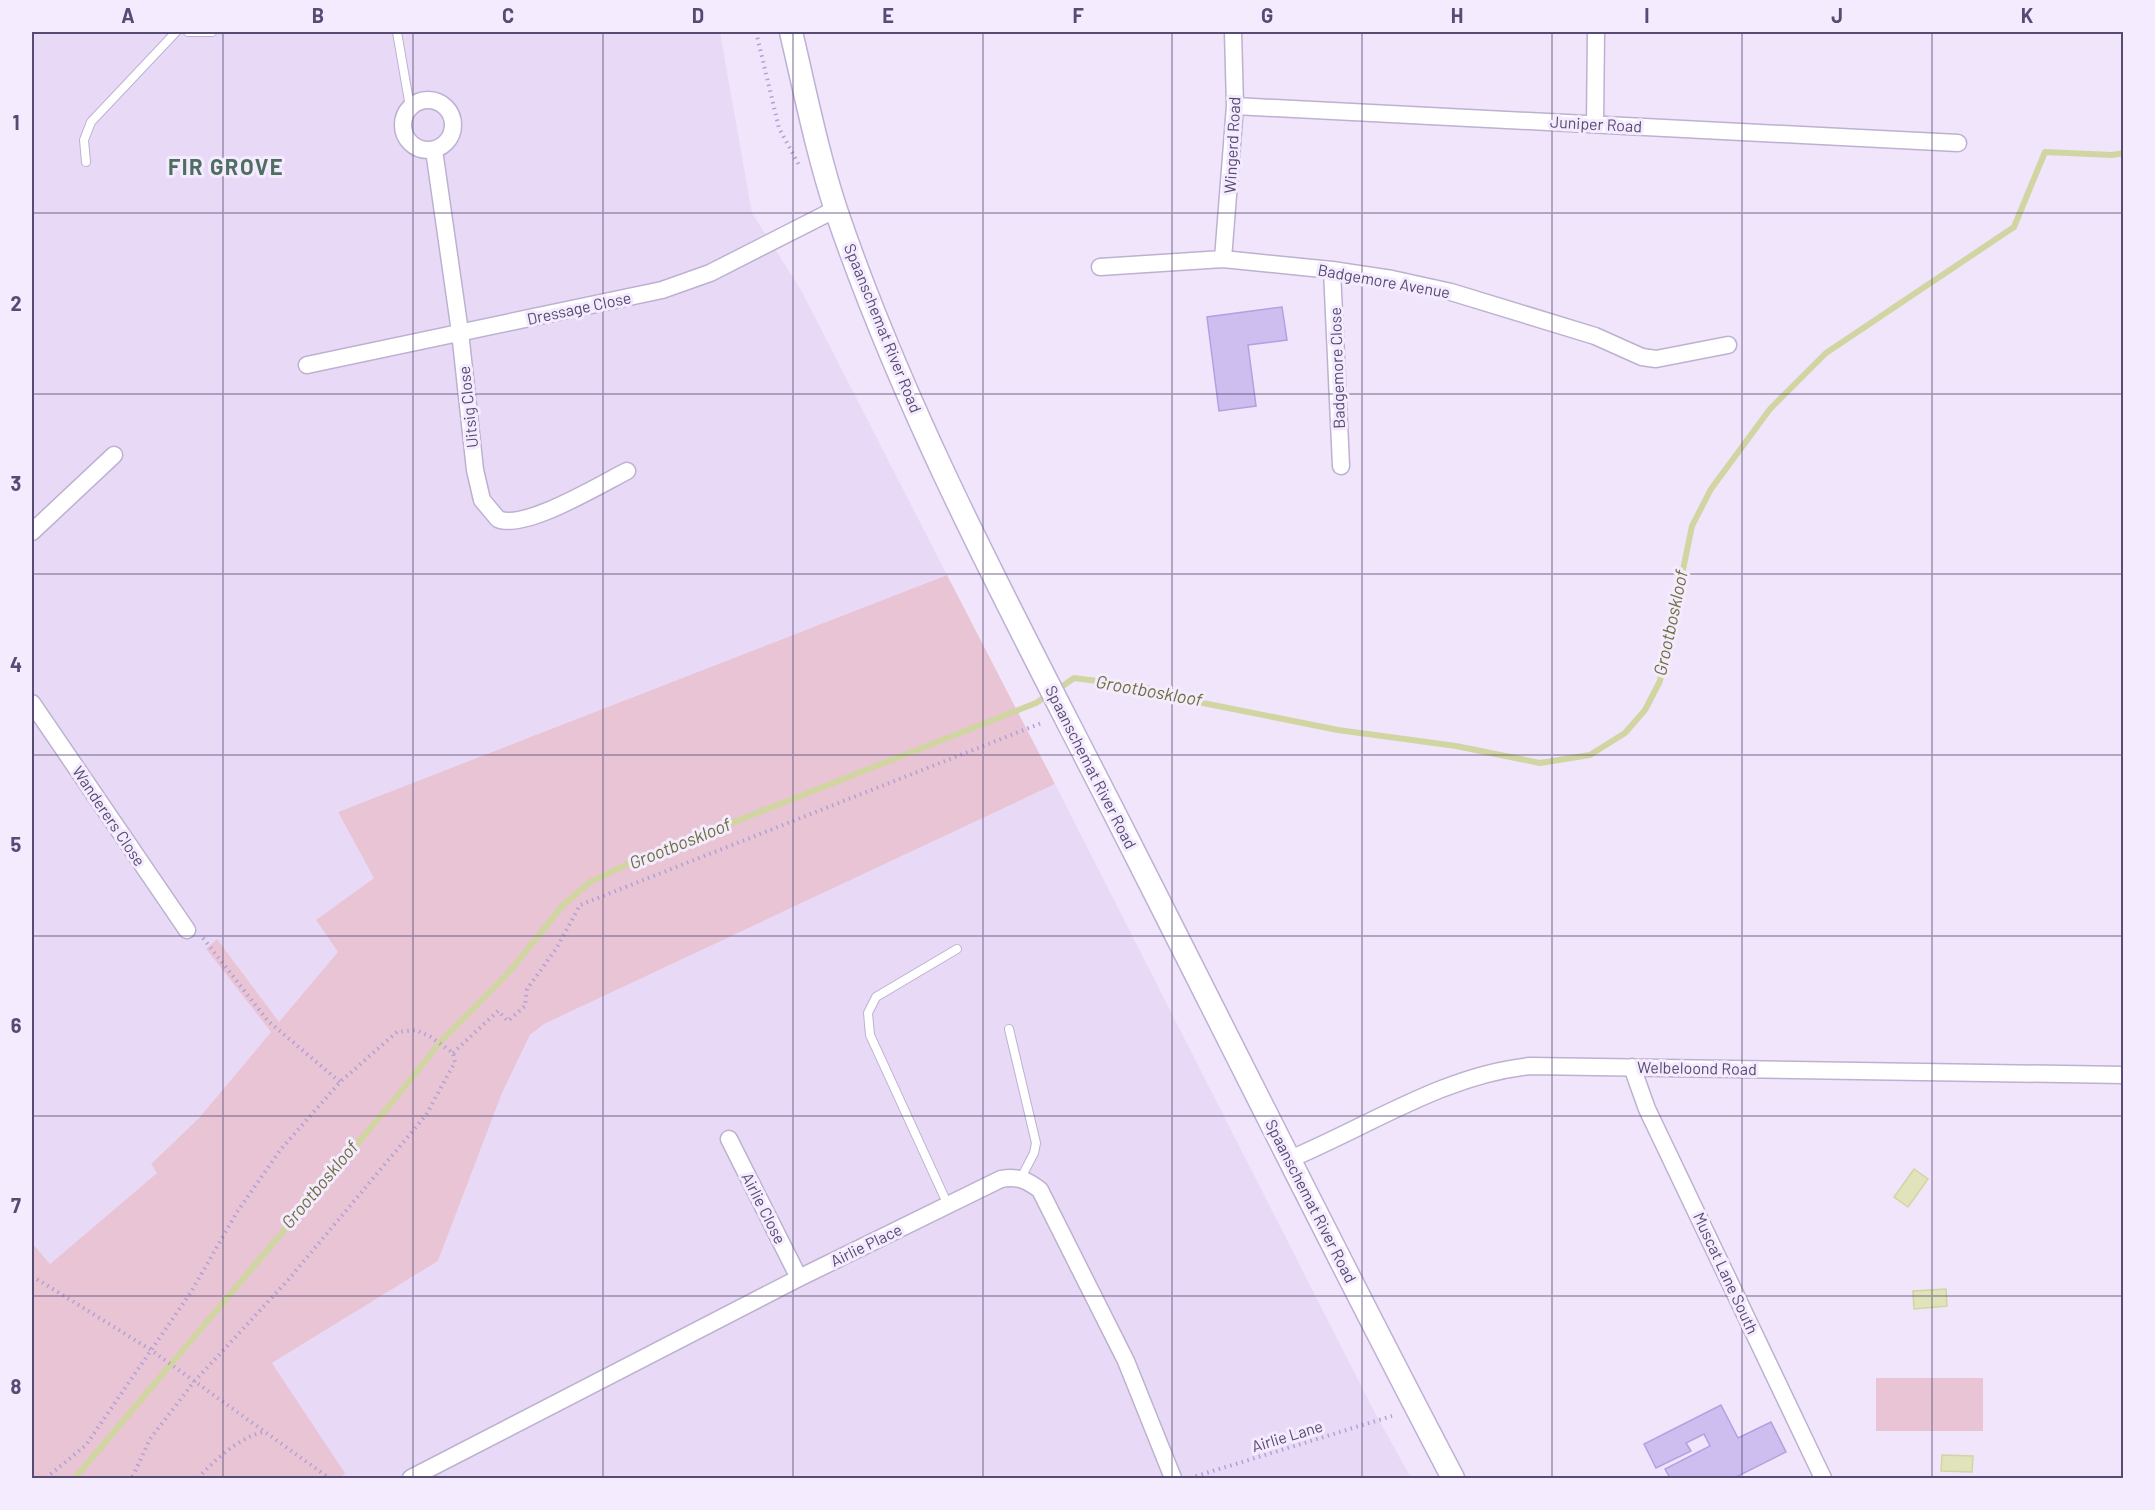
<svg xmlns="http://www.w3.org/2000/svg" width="2155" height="1510" font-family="Barlow,sans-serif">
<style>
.residential{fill:#e8daf7}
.green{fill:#e8c4d5}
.water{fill:#e1e4bb;stroke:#d1d5a1;stroke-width:1.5}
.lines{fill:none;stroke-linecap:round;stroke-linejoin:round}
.stream{stroke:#d1d5a1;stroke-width:6}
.building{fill:#cebeef;stroke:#b39fe1;stroke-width:1.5}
.lane-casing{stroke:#bdb1d1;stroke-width:10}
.street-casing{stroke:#bdb1d1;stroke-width:19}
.secondary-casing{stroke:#bfb0d6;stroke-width:25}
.path{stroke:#b1a1d4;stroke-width:4;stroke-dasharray:1.5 4.5;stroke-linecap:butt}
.lane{stroke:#fff;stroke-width:8}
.street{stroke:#fff;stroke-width:16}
.secondary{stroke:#fff;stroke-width:22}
.grid{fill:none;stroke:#564b73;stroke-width:1.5;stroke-opacity:0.55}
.labels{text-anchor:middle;stroke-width:6;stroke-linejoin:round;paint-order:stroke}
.street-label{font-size:16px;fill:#564b73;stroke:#f5ebfe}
.water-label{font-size:18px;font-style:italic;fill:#6c703d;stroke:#f5ebfe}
.district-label{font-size:22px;font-weight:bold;letter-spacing:1.5px;fill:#4d6e61;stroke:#f5ebfe}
.neatline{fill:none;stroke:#564b73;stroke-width:2}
.grid-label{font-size:20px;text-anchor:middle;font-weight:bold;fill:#564b73}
</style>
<rect width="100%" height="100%" fill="#f1e5fb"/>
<path class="residential" d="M32 32H720L752 213 801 290 947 575 338 812 375 878 316 920 339 952 279 1023 217 939 206 949 271 1032 199 1118 151 1164 157 1173 50 1264 32 1243Z
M1055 784 1375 1413 1411 1478H341L345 1473 272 1363 438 1261 502 1093 530 1035 544 1024Z"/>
<path class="green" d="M947 575 1055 784 544 1024 530 1035 502 1093 438 1261 272 1363 345 1473 341 1478H32V1243L50 1264 157 1173 151 1164 199 1118 271 1032 206 949 217 939 279 1022 338 952 316 920 374 878 338 812Z
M1876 1378H1983V1431H1876Z"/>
<path class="water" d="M1914 1169 1928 1179 1908 1207 1894 1197Z
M1946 1289 1947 1306 1914 1309 1913 1291Z
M1942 1455 1973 1456 1972 1472 1941 1471Z"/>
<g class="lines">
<path class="stream" d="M1057 690 1074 678 1143 687 1198 702 1338 730 1456 746 1540 763 1590 755 1625 733 1645 710 1660 681 1692 526 1711 489 1770 409 1826 353 2014 227 2045 152 2112 155 2124 153
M75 1478 394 1100 442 1040 510 971 563 905 590 882 628 864 1036 703 1048 695"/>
</g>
<path class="building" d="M1282 307 1287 340 1248 345 1256 406 1219 411 1207 317Z
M1721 1405 1738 1438 1771 1422 1786 1452 1734 1478H1670L1665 1469 1710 1446 1704 1434 1686 1443 1691 1451 1656 1468 1644 1444Z"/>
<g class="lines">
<defs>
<path id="lane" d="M188 32H212
M397 32 410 107
M86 162 84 140 91 122 176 32
M1009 1029 1036 1143 1034 1153 1021 1178
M948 1205 870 1035 868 1013 876 997 957 949"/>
<path id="street" d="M403 125a25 25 0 1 1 50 0a25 25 0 1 1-50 0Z
M1235 106 1958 143
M1595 124 1596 32
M434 150 460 332 475 470 482 500 498 519C524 531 601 484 627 471
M1223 259 1235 106 1233 32
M1100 267 1223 259 1332 270 1392 279 1451 292 1595 336 1642 357 1656 359 1728 345
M1332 270 1341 466
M307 365 662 290 710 273 836 209
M32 532 114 455
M32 703 187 930
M1632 1067 1647 1109 1823 1478
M729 1139 799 1278
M1290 1159C1369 1126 1444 1075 1530 1066L2124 1075
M411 1478 799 1278 1001 1179C1018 1176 1027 1180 1040 1190L1126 1361 1173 1478"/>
<path id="secondary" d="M791 32C805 91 817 152 836 210 909 425 1020 627 1122 828 1232 1045 1340 1263 1453 1478"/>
</defs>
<use href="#lane" class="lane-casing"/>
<use href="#street" class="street-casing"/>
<use href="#secondary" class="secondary-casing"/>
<path class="path" d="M756 32 779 128 800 167
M203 938 268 1021 340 1082
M453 1053 498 1011 508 1021 525 1006 527 989 556 949 580 905 1044 722
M32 1276 151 1350 329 1478
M46 1478 86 1445 191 1292 237 1212 281 1149 340 1082 397 1032 416 1030 431 1037 453 1053 455 1062 426 1115 288 1280 193 1383 150 1439 132 1478
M198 1478C216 1459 237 1439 263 1432
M1190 1478 1392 1416"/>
<use href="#lane" class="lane"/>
<use href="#street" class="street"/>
<use href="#secondary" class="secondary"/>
</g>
<path class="grid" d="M223 32V1478M413 32V1478M603 32V1478M793 32V1478M983 32V1478M1172 32V1478M1362 32V1478M1552 32V1478M1742 32V1478M1932 32V1478M32 213H2124M32 394H2124M32 574H2124M32 755H2124M32 936H2124M32 1116H2124M32 1296H2124"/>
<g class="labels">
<g class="street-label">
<text transform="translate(1596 124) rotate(3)" y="6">Juniper Road</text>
<text transform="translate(1232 145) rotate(-87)" y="6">Wingerd Road</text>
<text transform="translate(1384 281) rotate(10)" y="6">Badgemore Avenue</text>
<text transform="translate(579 308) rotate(-12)" y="6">Dressage Close</text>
<text transform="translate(883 328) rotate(68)" y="6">Spaanschemat River Road</text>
<text transform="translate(1337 368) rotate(-92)" y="6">Badgemore Close</text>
<text transform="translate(468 407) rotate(-96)" y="6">Uitsig Close</text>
<text transform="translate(1091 767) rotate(63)" y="6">Spaanschemat River Road</text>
<text transform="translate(109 816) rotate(56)" y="6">Wanderers Close</text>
<text transform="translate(1697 1068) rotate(1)" y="6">Welbeloond Road</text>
<text transform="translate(1311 1201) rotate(63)" y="6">Spaanschemat River Road</text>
<text transform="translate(764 1208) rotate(63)" y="6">Airlie Close</text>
<text transform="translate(866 1245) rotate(-26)" y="6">Airlie Place</text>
<text transform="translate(1726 1273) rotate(65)" y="6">Muscat Lane South</text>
<text transform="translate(1287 1436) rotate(-17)" y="6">Airlie Lane</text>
</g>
<g class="water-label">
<text transform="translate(1671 623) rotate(-78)" y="6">Grootboskloof</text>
<text transform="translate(1149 691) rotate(10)" y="6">Grootboskloof</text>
<text transform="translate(680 844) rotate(-22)" y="6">Grootboskloof</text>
<text transform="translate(320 1185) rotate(-50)" y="6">Grootboskloof</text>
</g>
<g class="district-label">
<text x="226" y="175">FIR GROVE</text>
</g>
</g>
<rect width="2155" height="1510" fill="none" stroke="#f5ebfe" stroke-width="66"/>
<rect x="33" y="33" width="2089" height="1444" class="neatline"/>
<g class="grid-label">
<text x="128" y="23">A</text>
<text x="318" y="23">B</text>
<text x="508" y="23">C</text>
<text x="698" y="23">D</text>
<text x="888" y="23">E</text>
<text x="1078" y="23">F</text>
<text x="1267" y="23">G</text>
<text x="1457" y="23">H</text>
<text x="1647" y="23">I</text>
<text x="1837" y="23">J</text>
<text x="2027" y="23">K</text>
<text x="16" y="130">1</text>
<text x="16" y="311">2</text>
<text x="16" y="491">3</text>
<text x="16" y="672">4</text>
<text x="16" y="852">5</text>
<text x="16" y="1033">6</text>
<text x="16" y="1213">7</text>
<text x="16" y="1394">8</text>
</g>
</svg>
